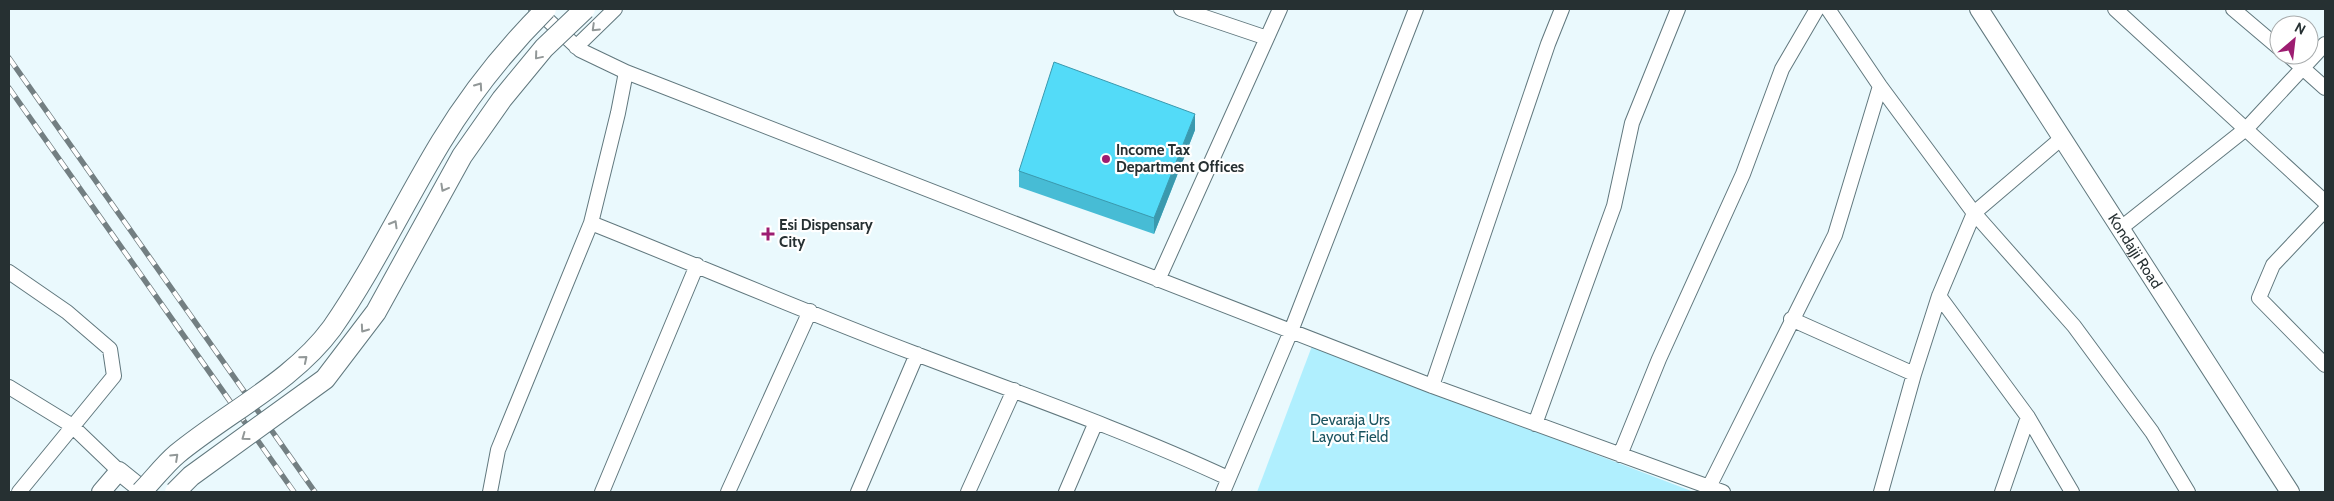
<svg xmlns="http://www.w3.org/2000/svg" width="2334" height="501" font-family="Cabin,sans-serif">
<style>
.green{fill:#b0effe}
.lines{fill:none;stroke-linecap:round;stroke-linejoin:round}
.minor-casing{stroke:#61787e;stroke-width:16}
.tertiary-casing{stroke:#61787e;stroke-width:20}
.minor{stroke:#fff;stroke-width:14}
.tertiary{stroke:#fff;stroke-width:18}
.rail-casing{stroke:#737f82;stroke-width:5.5}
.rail{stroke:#fff;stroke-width:4;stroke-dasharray:11;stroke-linecap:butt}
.secondary-bridge-casing{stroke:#61787e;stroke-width:22;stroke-linecap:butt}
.secondary-bridge{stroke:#fff;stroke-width:20}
.wall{fill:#47bcd5}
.shaded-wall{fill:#3a99ae}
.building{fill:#53dbf8;stroke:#3a99ae}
.oneway{stroke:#929898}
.poi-dot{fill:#9d1d71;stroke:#fff;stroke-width:2}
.labels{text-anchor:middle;stroke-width:4.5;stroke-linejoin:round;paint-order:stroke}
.poi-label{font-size:15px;font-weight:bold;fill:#263032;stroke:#fff;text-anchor:start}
.street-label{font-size:15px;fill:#263032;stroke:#fff}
.park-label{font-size:15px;fill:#1a535f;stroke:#fff}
</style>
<rect width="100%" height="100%" fill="#eaf9fd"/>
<path class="green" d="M1312 346 1694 492H1257Z"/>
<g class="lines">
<defs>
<path id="minor" d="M1181 9 1267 38
M1828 9 1880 86 1974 213 2074 326 2152 432 2188 492
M2115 9 2325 202
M2233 9 2279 48
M576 47 615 9
M2288 55 2325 88
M626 72 1432 386 1723 492
M2325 210 2273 265 2259 298 2325 365
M591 223C699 266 807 313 916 354 1021 394 1127 431 1228 478
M2121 228 2247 128 2325 44
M9 272 67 312 110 349 114 376 19 492
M1158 280 1280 9
M1939 296 2028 417 2072 492
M1791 319 1914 374
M1432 386 1548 44 1562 9
M9 387 71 425 119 471
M1535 424 1614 206 1632 123 1678 9
M1620 455 1659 359 1743 174 1782 69 1817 9
M1709 487 1835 235 1880 86
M490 492 498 450 591 223 618 113 626 72 580 50 536 9
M602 492 697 265
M728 492 810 311
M858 492 917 354
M968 492 1014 390
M1066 492 1096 422
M1223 492 1291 331 1416 9
M1881 492 1914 374 1939 296 1974 213 2063 137
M2002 492 2028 417"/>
<g id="tertiary">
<path id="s1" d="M1979 9 2290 492"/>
<path d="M101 492 119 471 145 492"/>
</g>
</defs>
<use href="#minor" class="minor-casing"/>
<use href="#tertiary" class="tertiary-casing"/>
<use href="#minor" class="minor"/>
<use href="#tertiary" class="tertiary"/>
<defs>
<path id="rail" d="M9 58 315 492
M9 88 294 492"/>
</defs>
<use href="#rail" class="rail-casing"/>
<use href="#rail" class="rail"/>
<defs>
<path id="secondary-bridge" d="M141 492C153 480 164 465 177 454 228 412 293 381 332 328 373 269 404 203 441 142 470 94 506 49 546 9
M175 492 191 476 325 379 376 312 462 156 502 99 544 48 585 9"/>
</defs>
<use href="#secondary-bridge" class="secondary-bridge-casing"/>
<use href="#secondary-bridge" class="secondary-bridge"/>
</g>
<path class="wall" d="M1195 130 1154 234 1019 187V171Z"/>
<path class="shaded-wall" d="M1195 114V130L1154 234V218Z"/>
<path class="building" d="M1054 62 1195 114 1154 218 1019 171Z"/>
<defs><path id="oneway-chevron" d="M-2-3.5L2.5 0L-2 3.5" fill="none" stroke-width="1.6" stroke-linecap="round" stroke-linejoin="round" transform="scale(1.25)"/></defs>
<g class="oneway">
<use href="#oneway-chevron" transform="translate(595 28) rotate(136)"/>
<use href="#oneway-chevron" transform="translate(538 56) rotate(130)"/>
<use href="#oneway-chevron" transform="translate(479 86) rotate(-55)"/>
<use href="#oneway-chevron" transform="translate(444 188) rotate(119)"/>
<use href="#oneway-chevron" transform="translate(394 224) rotate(-60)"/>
<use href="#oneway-chevron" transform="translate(364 329) rotate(125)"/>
<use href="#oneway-chevron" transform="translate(304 359) rotate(-40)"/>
<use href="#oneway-chevron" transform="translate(245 437) rotate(144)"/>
<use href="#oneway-chevron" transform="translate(175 457) rotate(-43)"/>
</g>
<g class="poi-dot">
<circle cx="1106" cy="159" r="5"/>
<path d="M765.5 226.5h5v5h5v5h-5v5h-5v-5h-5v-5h5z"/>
</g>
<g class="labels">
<g class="poi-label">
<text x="1116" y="155">Income Tax<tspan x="1116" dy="17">Department Offices</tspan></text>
<text x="779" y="230">Esi Dispensary<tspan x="779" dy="17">City</tspan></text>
</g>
<g class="street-label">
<text dy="5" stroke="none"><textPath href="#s1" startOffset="288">Kondajji Road</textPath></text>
</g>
<g class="park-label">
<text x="1350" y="425">Devaraja Urs<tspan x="1350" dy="17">Layout Field</tspan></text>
</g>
</g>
<rect width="2334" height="501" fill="none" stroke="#263032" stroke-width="20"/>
<g transform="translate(2294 40) rotate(28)"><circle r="24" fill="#ffffff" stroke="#a8acad"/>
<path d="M0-4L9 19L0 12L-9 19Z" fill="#9d1d71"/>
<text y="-8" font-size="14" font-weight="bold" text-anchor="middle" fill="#263032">N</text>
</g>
</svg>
